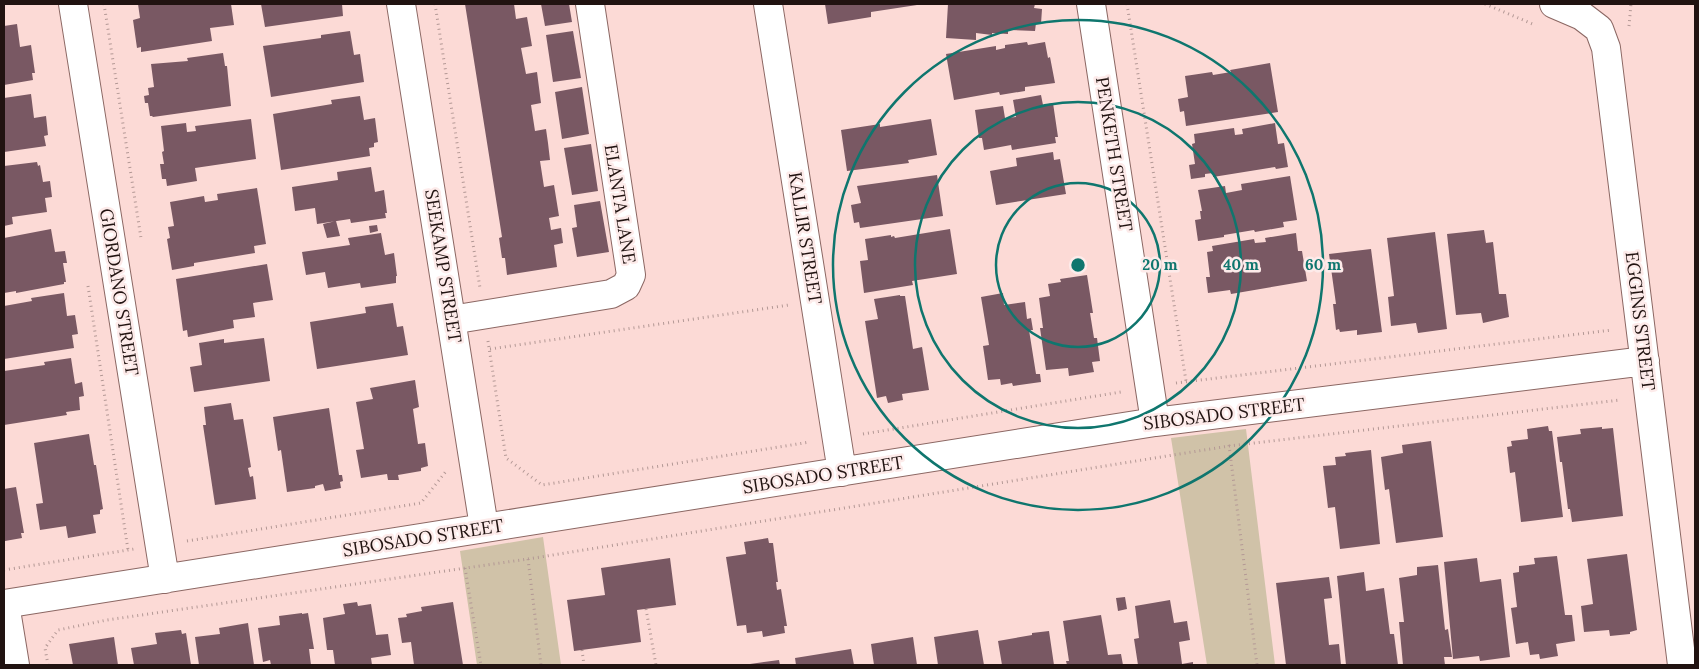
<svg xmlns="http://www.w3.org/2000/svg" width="1699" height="669" font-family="Lora,serif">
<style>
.green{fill:#d0c2a8}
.building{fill:#795863}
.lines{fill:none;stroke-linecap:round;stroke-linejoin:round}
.minor-casing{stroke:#8b6763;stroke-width:30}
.path{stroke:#b39895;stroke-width:3;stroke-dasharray:1 4;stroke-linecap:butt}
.minor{stroke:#fff;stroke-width:28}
.ring{fill:none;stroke:#0f766e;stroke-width:2.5}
.labels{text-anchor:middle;stroke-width:5;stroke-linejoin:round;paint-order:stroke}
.street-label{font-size:18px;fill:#211311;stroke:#fdebea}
.centre{fill:#0f766e;stroke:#fdebea;stroke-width:2.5}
.ring-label{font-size:15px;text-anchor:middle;font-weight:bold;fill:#0f766e;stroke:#fdebea;stroke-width:5;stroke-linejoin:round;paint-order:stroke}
</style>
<rect width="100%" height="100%" fill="#fcdad6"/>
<path class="green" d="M1246 429 1275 665H1207L1171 438Z
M543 537 561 665H477L460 551Z"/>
<path class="building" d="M138 4H231L234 25 210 28 212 41 141 52V47L137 48 133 20 140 18Z
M261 4H342L343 16 265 27Z
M465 4H514L516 19 527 17 532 46 521 48 526 74 537 72 541 103 531 105 535 131 546 129 548 143 550 160 540 161 544 187 554 185 559 216 549 218 551 230 561 228 563 243 554 245 557 267 507 275 505 258H502L499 238 502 237Z
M541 4H569L572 22 545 26Z
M825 4H917V5L871 12V17L828 24Z
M948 4H1035L1034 8 1042 9 1041 24 1036 23 1035 31 1008 30V34L992 33V35L976 33V40L946 38Z
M17 24 20 47 31 45 35 73H32L33 80 4 85V26Z
M350 31 354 55 360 54 364 82 271 97 263 46 321 38V35Z
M573 31 581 78 553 82 546 35Z
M1027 42 1028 45 1045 42 1048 58 1050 57 1055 83 1025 87V91L1000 95 999 92 954 100 946 54 996 46V50L1005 48V45Z
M223 53 225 66H227L231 106 153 117 152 116H150L148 103H145L144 96 149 95 148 88 154 87 151 64 188 61 187 58Z
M1270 63 1278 112 1186 126 1184 111 1180 112 1178 99 1188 97 1185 76 1212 72 1213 75 1231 72 1230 70Z
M582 87 589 134 562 139 555 92Z
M31 94 34 118 46 116 48 135 44 136 46 146 4 152V98Z
M1041 95 1043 105 1053 103 1058 137H1055L1056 143 1012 150 1011 145 984 150 982 138H979L975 110 1003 106 1005 118 1016 117 1013 100Z
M360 96 364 120 375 118 378 142 374 143V147L369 148 370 156 281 170 273 114 332 104 331 100Z
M251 119 256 159 195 168 197 181 167 186 166 179H162L160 164H164L162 152 164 151 161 126 186 123 187 132 196 131 195 126Z
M931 119 937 155 908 160 909 163 847 171 841 130 880 124V127Z
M1275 123 1278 144 1284 143 1288 167 1276 169 1275 167 1213 177V173L1205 174V177L1191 179 1189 165 1195 164 1192 144 1195 143 1194 134 1234 128 1235 135 1243 134 1242 129Z
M591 144 598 191 572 195 564 148Z
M1053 152 1054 160 1060 159 1066 194 996 205 990 171 1017 166 1016 158Z
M37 162 38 166 40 165 43 182 50 181 52 197 45 198 47 212 12 217 13 224 4 226V166Z
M371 167 375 192 384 190 387 213H385L386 218 351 223 350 219 317 224 315 208 295 211 292 187 338 180 337 172Z
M937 175 943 216 860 228 859 222 854 223 851 205 861 203 857 186Z
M1290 176 1297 220 1283 222 1284 227 1255 232 1254 230 1224 235V237L1198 241 1195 220 1201 219 1200 211H1202L1198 190 1225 186 1226 193 1242 190 1241 184Z
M257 188 266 244 254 246 255 253 194 263V266L172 270 167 239 170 238 168 227 174 226 170 202 204 196 205 202 218 200 217 194Z
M600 201 609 252 577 257 572 228 577 227 574 205Z
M336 221 340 236 327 238 323 224Z
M377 225 378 231 370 233 369 226Z
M51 229 55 252 65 251 67 263H63L66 282H64V284L16 293V291L4 293V238Z
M950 229 957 274 912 281 913 285 864 293 860 261 868 260 865 239 891 235V237L894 236 895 238Z
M1484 230 1486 243 1493 242 1499 294H1506L1509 317 1483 323 1481 313 1456 315 1447 234Z
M1435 232 1447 329 1418 333 1416 323 1391 326 1388 297 1394 296 1387 238Z
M381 233 385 255 394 253 397 276H396V283L361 288 360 283 328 288 325 272 306 275 302 252 350 245 348 238Z
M1296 233 1298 251H1302L1307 281 1231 294 1230 290 1208 293 1206 277H1210L1207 252 1213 251 1212 246 1254 239 1255 243 1266 242 1265 238Z
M1371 249 1382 332 1357 335V330L1340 332 1339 329 1336 330 1333 304H1336L1329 254Z
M267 264 273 300 253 303 255 317 233 320 234 328 188 337 187 330 183 331 176 279Z
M1087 275 1093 313H1090L1094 338H1097L1100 361 1092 362 1094 372 1069 376 1068 368 1046 370 1040 328H1043L1039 298 1050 296 1048 284 1061 282 1060 279Z
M64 293 67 316 75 315 78 334 72 335 74 348 4 359V306L32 301 31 298Z
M1003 293 1004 305 1025 302 1027 319 1031 318 1033 330H1029L1036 374H1040L1041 382 1013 386 1012 383 1001 385 1000 379 988 380 983 346 989 345 981 297Z
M900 295V296H905L913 349 922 347 929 390 902 394 903 400 888 403 886 396 877 398 865 321 878 319 874 299Z
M393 303 397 327 403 326 408 355 317 369 310 322 366 313 365 307Z
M264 338 270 381 194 392 190 367 202 365 199 343 224 339V343Z
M71 358 75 384 82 382 84 396 79 397 80 410 66 412 67 415 4 425V371L45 365 44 362Z
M415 380 419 407 413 409 418 444 425 443 428 466 421 468V471L398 475 399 480H388L387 474 361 478 356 450 364 449 356 402 373 399 370 388Z
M231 403 234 420 243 419 251 467 248 468 250 477 253 476 256 499 215 505 203 425H206L204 407Z
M329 408 339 475H342L343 481 340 482 341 488 325 491 323 484 315 486V488L287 492 281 450 278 451 273 417Z
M1548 426 1549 431H1552L1563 517 1521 522 1515 472 1510 473 1507 447 1512 446 1511 441 1528 439 1527 429Z
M1602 427V429L1613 428 1623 516 1572 522 1570 509H1568L1562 462H1560L1557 437 1581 434 1580 429Z
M89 434 94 465H96L103 509 100 510V514L93 515 96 533 68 538 66 526 40 530 36 504 43 503 34 443Z
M1431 441 1443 537 1396 543 1389 489 1385 490 1381 457 1403 453 1402 445Z
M1371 450 1380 544 1340 549 1335 507 1328 508 1323 466 1336 465 1335 457 1346 456 1345 453Z
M16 487 24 533H21L22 538 5 541 4 489Z
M768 538 769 543H773L778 582H776L777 590 781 589 787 626H784L785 633 763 637 762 631 747 633 746 625 737 626 726 557 746 554 744 542Z
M1627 554 1637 630 1630 632V634L1610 636 1609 630 1584 632 1581 606 1593 604 1587 559Z
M1557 556 1565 615H1572L1575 641 1556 644 1558 656 1540 659 1539 654 1530 655 1528 642 1516 644 1511 608 1517 607 1513 573 1519 572V566L1535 564 1534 558Z
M670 558 676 605 637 610 641 642 574 651 567 600 605 595 601 568Z
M1477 558 1480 582 1501 579 1510 657 1480 661 1479 656 1453 659 1444 562Z
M1438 565 1445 630 1448 629 1452 657H1444L1445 665H1403L1399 622H1404L1399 578 1417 575V567Z
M1364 572 1366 591 1384 588 1390 634H1394L1398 665H1346L1337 576Z
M1329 577 1332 598 1324 599 1329 645 1339 644 1341 665H1286L1276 583Z
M1125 597 1127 609 1118 611 1116 598Z
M1170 600 1174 623 1187 621 1190 640 1179 642 1182 664 1193 662V665H1138L1134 639 1139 638 1135 606Z
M357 602 358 606 371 604 376 635 388 634 391 655 371 658 372 665H335L333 650H327L323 618 345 614 343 604Z
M453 602 463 665H414L411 642 402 643 398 618 407 617 406 614 422 611 421 607Z
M302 613V614L308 613 314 649H309L311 665H271L270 660 263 662 258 628 280 625 279 616Z
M1101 615 1108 655 1121 654 1123 665H1067L1066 661H1069L1063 621Z
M248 623 254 665H199L195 637 220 634 219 628Z
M181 630 182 634 186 633 191 665H134L131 648 157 644 155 633Z
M978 630 984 665H938L934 637Z
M1049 631 1054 665H1002L998 641 1032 635V633Z
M114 637 118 665H73L69 644Z
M913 637 917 665H874L871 644Z
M851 649 854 665H796L795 658Z
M779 660 780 665H751L750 664Z"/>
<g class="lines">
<defs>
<path id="minor" d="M73 4 165 579
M401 4 484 527
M768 4 842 472
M1091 4 1155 422
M1554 4 1582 16 1599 29 1606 48 1682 665
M451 320 611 294 626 286 631 275 590 4
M4 604 1155 422 1645 361
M5 604 15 665"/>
</defs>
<use href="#minor" class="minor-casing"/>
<path class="path" d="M104 4 141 238
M435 4 480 288
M1127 4 1186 381
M1485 4 1535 25
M1629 26 1631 4
M88 286 128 550
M488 341 506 458 542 485 810 442
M490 349 789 305
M1176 383 1612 330
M863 434 1121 392V390
M1229 445 1257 665
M187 541 421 503 447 470
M528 559 1229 446 1620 400
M465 568 481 665
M4 570 134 549
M646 609 656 665
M582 650 584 665
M48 665 45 648 58 630 107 620 528 559 541 665"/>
<use href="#minor" class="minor"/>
</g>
<g class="ring">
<circle cx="1078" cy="265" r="82"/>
<circle cx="1078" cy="265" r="163"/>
<circle cx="1078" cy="265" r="245"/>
</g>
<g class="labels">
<g class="street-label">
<text transform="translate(1114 154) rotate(81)" y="6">PENKETH STREET</text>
<text transform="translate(620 204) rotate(81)" y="6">ELANTA LANE</text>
<text transform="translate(805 238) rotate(81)" y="6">KALLIR STREET</text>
<text transform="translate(443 266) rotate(81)" y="6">SEEKAMP STREET</text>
<text transform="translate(119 292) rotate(81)" y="6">GIORDANO STREET</text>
<text transform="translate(1640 321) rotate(83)" y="6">EGGINS STREET</text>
<text transform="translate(1224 414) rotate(-7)" y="6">SIBOSADO STREET</text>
<text transform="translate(823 475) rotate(-9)" y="6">SIBOSADO STREET</text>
<text transform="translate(423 538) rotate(-9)" y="6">SIBOSADO STREET</text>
</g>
</g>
<circle cx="1078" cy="265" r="8" class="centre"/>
<g class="ring-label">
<text x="1160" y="270">20 m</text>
<text x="1241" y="270">40 m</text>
<text x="1323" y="270">60 m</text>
</g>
<rect width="1699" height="669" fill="none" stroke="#211311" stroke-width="10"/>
</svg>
